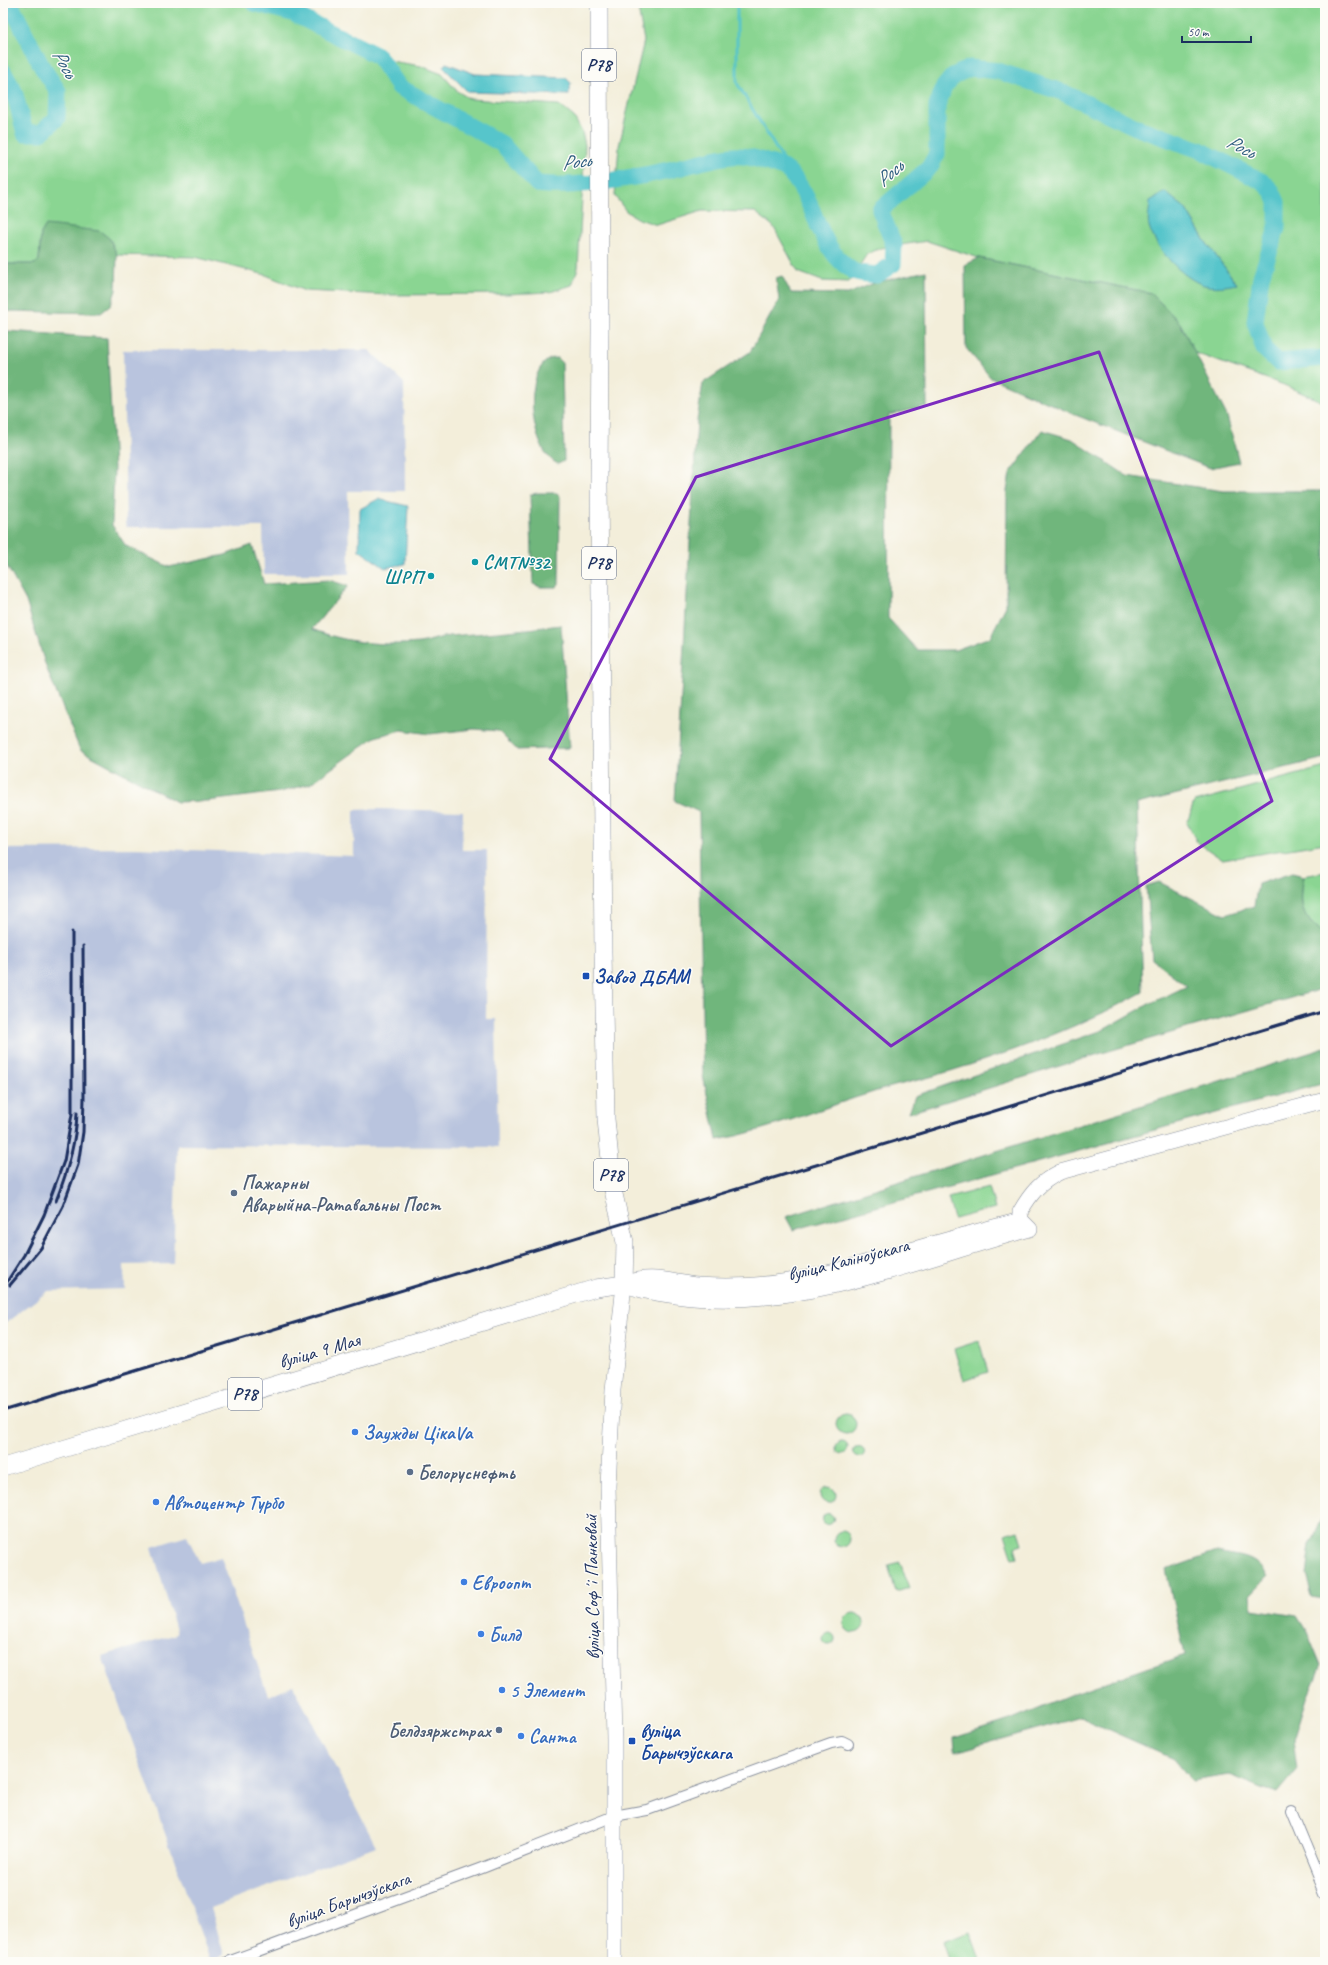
<svg xmlns="http://www.w3.org/2000/svg" width="1328" height="1965" font-family="Caveat,sans-serif">
<style>
.industrial{fill:#b9c4de}
.green{fill:#8ad592;stroke:#528278;fill-rule:evenodd}
.forest{fill:#6fb67c;stroke:#45726d}
.water{fill:#57c5cb;stroke:#397a94}
.lines{fill:none;stroke-linecap:round;stroke-linejoin:round}
.stream{stroke:#57c5cb;stroke-width:3}
.river{stroke:#57c5cb;stroke-width:17}
.street-casing{stroke:#878e9c;stroke-width:12}
.secondary-casing{stroke:#878e9c;stroke-width:16}
.primary-casing{stroke:#878e9c;stroke-width:18}
.street{stroke:#fff;stroke-width:10}
.secondary{stroke:#fff;stroke-width:15}
.primary{stroke:#fff;stroke-width:17}
.rail{stroke:#1b2f5e;stroke-width:3}
.marked{fill:none;stroke:#7b2cbf;stroke-width:3;stroke-linejoin:round}
.culture-dot{fill:#0f9aa8;stroke:#fdfcf7;stroke-width:1.5}
.transit-dot{fill:#1a4fb4;stroke:#fdfcf7;stroke-width:1.5}
.service-dot{fill:#5c6f8a;stroke:#fdfcf7;stroke-width:1.5}
.shop-dot{fill:#3f7fe0;stroke:#fdfcf7;stroke-width:1.5}
.labels{text-anchor:middle;stroke-width:3;stroke-linejoin:round;paint-order:stroke}
.shield{fill:#fdfcf7;stroke:#5f6c8c;stroke-width:1}
.shield-label{font-size:18px;font-weight:bold;fill:#1b2f5e}
.culture-label{font-size:19px;font-weight:bold;fill:#0d838f;stroke:#fdfcf7;text-anchor:start}
.transit-label{font-size:19px;font-weight:bold;fill:#164399;stroke:#fdfcf7;text-anchor:start}
.service-label{font-size:19px;font-weight:bold;fill:#4e5e75;stroke:#fdfcf7;text-anchor:start}
.street-label{font-size:19px;fill:#1b2f5e;stroke:#fdfcf7}
.shop-label{font-size:19px;font-weight:bold;fill:#366cbe;stroke:#fdfcf7;text-anchor:start}
.water-label{font-size:20px;font-style:italic;fill:#2d5c7f;stroke:#fdfcf7}
</style>
<rect width="100%" height="100%" fill="#fdfcf7"/>
<filter id="ink" filterUnits="userSpaceOnUse"><feTurbulence type="fractalNoise" baseFrequency=".025" numOctaves="2"/><feDisplacementMap in="SourceGraphic" scale="8" xChannelSelector="R" yChannelSelector="G"/><feConvolveMatrix kernelMatrix="1 2 1 2 8 2 1 2 1" color-interpolation-filters="sRGB"/></filter>
<filter id="wash" filterUnits="userSpaceOnUse"><feTurbulence type="fractalNoise" baseFrequency=".012" numOctaves="4" result="noise"/><feDisplacementMap in="SourceGraphic" scale="16" xChannelSelector="R" yChannelSelector="G"/><feGaussianBlur stdDeviation="0.9" result="paint"/><feColorMatrix in="noise" values="0 0 0 0 0 0 0 0 0 0 0 0 0 0 0 0 0 1.4 0 .05"/><feComposite in="paint" operator="in"/></filter>
<g filter="url(#wash)">
<rect width="100%" height="100%" fill="#f3eeda"/>
<path class="industrial" d="M123 350H369L404 383 405 491H348L349 574H264L263 527H126Z
M379 809 463 811 462 850H487L486 1019H496L498 1147 177 1145 173 1264 124 1265 125 1289 48 1291 3 1325V849L133 848 354 856V810Z
M187 1536 200 1563 221 1557 268 1696 293 1685 376 1846 211 1908 224 1955 210 1960 102 1656 177 1634 152 1547Z"/>
<path class="green" d="M3 3H243L296 22 366 57 421 66 442 74 457 91 470 99 559 105 574 117 582 132 585 145 578 268 572 285 550 292 506 294 388 295 305 291 266 275 195 257 117 255 110 239 41 233 39 260 35 264H3Z
M637 3H1325V403L1284 385 1195 353 1180 323 1151 293 979 258 927 241 881 248 867 254 849 282 822 281 798 272 773 226 755 212 702 211 657 225 639 219 626 211 615 196 619 146 644 41ZM1185 208 1205 241 1237 284 1184 273Z
M1325 767V843L1223 860 1197 842 1187 823 1194 802Z
M1325 872V935C1300 916 1299 905 1304 876Z
M989 1187 995 1208 954 1219 948 1198Z
M979 1341 988 1372 964 1380 954 1349Z
M836 1424a10 10 0 1 1 20 0a10 10 0 1 1-20 0Z
M836 1448a6 6 0 1 1 12 0a6 6 0 1 1-12 0Z
M853.5 1452a5.5 5.5 0 1 1 11 0a5.5 5.5 0 1 1-11 0Z
M820 1495a8 8 0 1 1 16 0a8 8 0 1 1-16 0Z
M822.5 1519a5.5 5.5 0 1 1 11 0a5.5 5.5 0 1 1-11 0Z
M1018 1530 1022 1545 1015 1547 1018 1557 1013 1558 1005 1534Z
M834 1539a8 8 0 1 1 16 0a8 8 0 1 1-16 0Z
M900 1562 909 1588 896 1592 888 1565Z
M844 1623a10 10 0 1 1 20 0a10 10 0 1 1-20 0Z
M823 1639a6 6 0 1 1 12 0a6 6 0 1 1-12 0Z
M970 1932 981 1962H950L943 1942Z"/>
<path class="forest" d="M46 225 100 231 110 239 117 255 116 290 111 305 101 313 3 311V264H35L39 260 41 233Z
M979 258 1151 293 1180 323 1227 416 1239 462 1210 468 1078 416 991 378 966 348 965 265Z
M926 271 927 406 889 415 888 618 917 650H955L990 637 1006 606 1007 491 1010 473 1042 430 1072 439 1127 476 1223 491H1325V758L1137 804 1143 992C1080 1027 1013 1052 944 1073 922 1080 899 1084 877 1091 823 1107 772 1130 717 1140L703 1076 699 812 675 801 697 420 703 383 750 352 779 300 776 278 782 276 791 293 848 294 874 283Z
M8 331 107 338 114 468 112 525 126 546 169 567 225 555 252 545 264 584 329 580 348 586 312 629C346 643 383 646 419 643 429 642 439 637 449 636 487 633 524 630 561 625L570 748 517 750 498 731 474 729 430 734 401 730 375 737 310 784 280 792 208 801 177 802 80 750 46 667 26 601 3 559V337Z
M557 358 562 363 564 461 558 464C531 453 522 376 548 360 550 358 555 358 557 358Z
M537 493H557L560 496 559 584 556 587H540L533 584 530 495Z
M1292 873 1304 876C1299 905 1300 916 1325 935V988L1102 1053 909 1113 915 1096 1103 1030 1149 1004 1187 986 1152 959 1146 886 1159 882 1225 915 1254 906 1258 884Z
M1325 1048V1083L793 1230 786 1217Z
M1325 1513V1598L1312 1596 1306 1575 1310 1545Z
M1217 1552C1240 1557 1257 1555 1267 1578L1250 1596 1252 1609 1297 1616 1307 1632 1321 1666 1307 1698 1294 1740 1298 1769 1278 1793 1261 1788 1229 1775 1192 1781 1174 1759 1080 1717 955 1752 954 1738 1010 1720 1074 1693 1185 1655 1166 1570Z"/>
<path class="water" d="M446 63 475 74 566 78 571 83 568 95 468 92 443 67Z
M1165 192 1185 208 1205 241 1237 284C1226 286 1215 288 1204 285 1182 278 1155 248 1149 226 1147 219 1150 209 1150 201Z
M378 499 408 506 405 564 385 568 359 550 360 509Z"/>
<g class="lines">
<path class="stream" d="M737 3V83L790 172"/>
<path class="river" d="M254 3 292 13 378 56 399 87 502 144 537 184C573 188 610 181 645 175 660 172 675 169 689 165 719 158 735 150 766 162 773 164 786 168 790 173 817 202 817 249 853 271 859 274 870 274 877 275L893 264 894 245 880 210 929 168 937 154V106L944 87 953 76 970 68 998 71 1062 92 1138 128 1200 150 1263 182 1272 191 1277 202V228L1261 277 1255 322 1264 349 1278 362 1325 358
M3 71 14 91 25 133H41L57 118 58 91 42 67 10 3"/>
</g>
</g>
<g filter="url(#ink)">
<g class="lines">
<defs>
<path id="street" d="M1291 1810 1325 1892
M228 1962 482 1868 614 1816 647 1810 831 1743 842 1741 848 1744"/>
<path id="secondary" d="M624 1284C641 1292 658 1293 676 1296 798 1313 915 1260 1030 1229L1021 1220 1020 1212C1031 1193 1040 1182 1060 1172L1325 1100
M624 1284C652 1273 669 1282 698 1285 728 1287 759 1286 789 1281 818 1277 846 1268 875 1260 923 1247 972 1232 1021 1220
M614 1962V1739L608 1486 613 1390 624 1284"/>
<path id="primary" d="M3 1467 596 1288 624 1284 625 1242 613 1190 606 1119 603 952 599 482 600 330 599 3"/>
</defs>
<use href="#street" class="street-casing"/>
<use href="#secondary" class="secondary-casing"/>
<use href="#primary" class="primary-casing"/>
<use href="#street" class="street"/>
<use href="#secondary" class="secondary"/>
<use href="#primary" class="primary"/>
<path class="rail" d="M56 1201C67 1173 76 1144 77 1113
M10 1285 41 1248 63 1206 78 1165 83 1132 84 1098 83 946
M3 1288 24 1255 44 1215 64 1161 72 1114V932
M3 1411 1325 1011"/>
</g>
</g>
<path class="marked" d="M1099 352 1272 801 891 1046 550 759 696 477Z"/>
<g class="culture-dot">
<circle cx="475" cy="562" r="4"/>
<circle cx="431" cy="576" r="4"/>
</g>
<g class="transit-dot">
<rect x="582" y="972" width="8" height="8" rx="2"/>
<rect x="628" y="1737" width="8" height="8" rx="2"/>
</g>
<g class="service-dot">
<circle cx="234" cy="1193" r="4"/>
<circle cx="410" cy="1472" r="4"/>
<circle cx="499" cy="1730" r="4"/>
</g>
<g class="shop-dot">
<circle cx="355" cy="1432" r="4"/>
<circle cx="156" cy="1502" r="4"/>
<circle cx="464" cy="1582" r="4"/>
<circle cx="481" cy="1634" r="4"/>
<circle cx="502" cy="1690" r="4"/>
<circle cx="521" cy="1736" r="4"/>
</g>
<g class="labels">
<g class="shield">
<rect x="582" y="49" width="34" height="32" rx="3"/>
<rect x="582" y="547" width="34" height="32" rx="3"/>
<rect x="594" y="1159" width="34" height="32" rx="3"/>
<rect x="228" y="1378" width="34" height="32" rx="3"/>
</g>
<g class="shield-label">
<text x="599" y="71">Р78</text>
<text x="599" y="569">Р78</text>
<text x="611" y="1181">Р78</text>
<text x="245" y="1400">Р78</text>
</g>
<g class="culture-label">
<text x="483" y="569">СМТ№32</text>
<text x="423" y="583" text-anchor="end">ШРП</text>
</g>
<g class="transit-label">
<text x="594" y="983">Завод ДБАМ</text>
<text x="640" y="1737">вуліца<tspan x="640" dy="22">Барычэўскага</tspan></text>
</g>
<g class="service-label">
<text x="242" y="1189">Пажарны<tspan x="242" dy="22">Аварыйна-Ратавальны Пост</tspan></text>
<text x="418" y="1479">Белоруснефть</text>
<text x="491" y="1737" text-anchor="end">Белдзяржстрах</text>
</g>
<g class="street-label">
<text transform="translate(848 1259) rotate(-14)" y="7">вуліца Каліноўскага</text>
<text transform="translate(319 1350) rotate(-16)" y="7">вуліца 9 Мая</text>
<text transform="translate(591 1587) rotate(-91)" y="7">вуліца Софʼі Панковай</text>
<text transform="translate(348 1899) rotate(-20)" y="7">вуліца Барычэўскага</text>
</g>
<g class="shop-label">
<text x="363" y="1439">Заужды ЦікаVа</text>
<text x="164" y="1509">Автоцентр Турбо</text>
<text x="472" y="1589">Евроопт</text>
<text x="489" y="1641">Билд</text>
<text x="510" y="1697">5 Элемент</text>
<text x="529" y="1743">Санта</text>
</g>
<g class="water-label">
<text transform="translate(65 63) rotate(61)" y="7">Рось</text>
<text transform="translate(1241 146) rotate(27)" y="7">Рось</text>
<text transform="translate(576 161) rotate(-6)" y="7">Рось</text>
<text transform="translate(889 173) rotate(-40)" y="7">Рось</text>
</g>
</g>
<rect width="1328" height="1965" fill="none" stroke="#fdfcf7" stroke-width="16"/>
<path d="M1182 36v6h69v-6" fill="none" stroke="#1b2f5e" stroke-width="2"/>
<text x="1188" y="36" font-size="12" fill="#1b2f5e" stroke="#fdfcf7" stroke-width="3" paint-order="stroke">50 m</text>
</svg>
